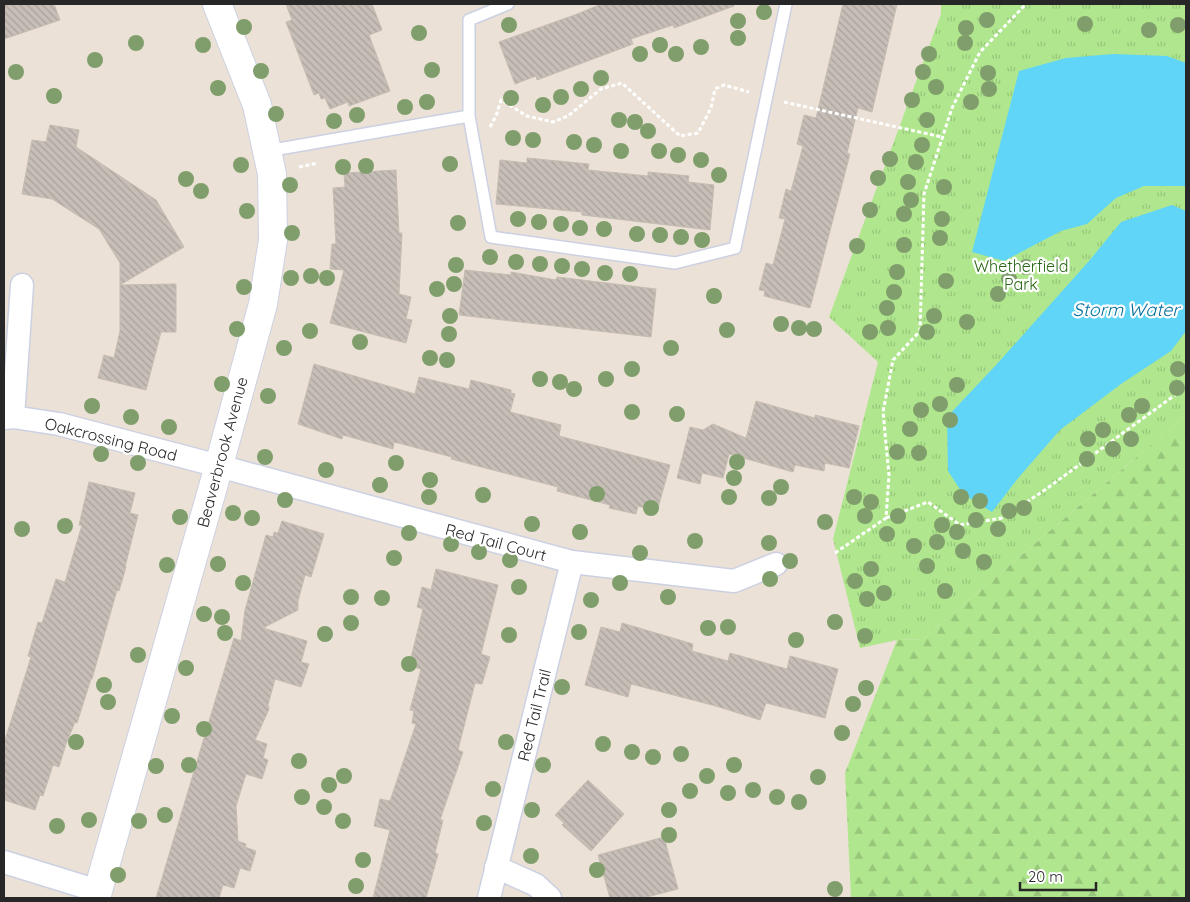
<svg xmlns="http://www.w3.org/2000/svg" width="1190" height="902" font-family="Quicksand,sans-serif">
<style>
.grass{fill:url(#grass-tufts)}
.forest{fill:url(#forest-firs)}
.water{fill:#60d5f7}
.building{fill:url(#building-back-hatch);stroke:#c6bdb1}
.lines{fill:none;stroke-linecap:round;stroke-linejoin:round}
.lane-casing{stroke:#ccd1e2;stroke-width:14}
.street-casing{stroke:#ccd1e2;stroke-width:25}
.secondary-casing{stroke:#ccd1e2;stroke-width:30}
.path{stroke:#fff;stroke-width:3;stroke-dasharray:4 2.5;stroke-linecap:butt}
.lane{stroke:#fff;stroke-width:11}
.street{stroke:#fff;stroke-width:22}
.secondary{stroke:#fff;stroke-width:28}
.tree{fill:#809e6b}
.labels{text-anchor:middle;stroke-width:4.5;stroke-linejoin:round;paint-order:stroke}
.park-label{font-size:16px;fill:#286714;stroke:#fff}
.street-label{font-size:16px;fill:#272727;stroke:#fff}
.water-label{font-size:18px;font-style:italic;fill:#046f9e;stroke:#fff}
</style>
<defs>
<pattern id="grass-tufts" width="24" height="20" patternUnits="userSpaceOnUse" patternTransform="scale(1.25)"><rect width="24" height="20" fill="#b0e78e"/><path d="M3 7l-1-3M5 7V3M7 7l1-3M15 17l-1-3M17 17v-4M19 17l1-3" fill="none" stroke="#97c67a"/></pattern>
<pattern id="forest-firs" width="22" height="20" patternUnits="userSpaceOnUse" patternTransform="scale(1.25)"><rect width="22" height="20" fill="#b0e78e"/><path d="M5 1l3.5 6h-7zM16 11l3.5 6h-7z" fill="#97c67a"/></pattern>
<pattern id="building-back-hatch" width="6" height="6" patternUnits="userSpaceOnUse" patternTransform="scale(1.25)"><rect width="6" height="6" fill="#c6beb7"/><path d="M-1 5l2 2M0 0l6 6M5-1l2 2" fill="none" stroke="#aaa39d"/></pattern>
</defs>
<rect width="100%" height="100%" fill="#ebe1d6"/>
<path class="grass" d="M941 4H1186V415L923 639 897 640 860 648 833 539 878 362 829 317 941 14Z"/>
<path class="forest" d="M1186 415V898H851L845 773 897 640 923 639Z"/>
<path class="water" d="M1113 54 1167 56 1186 63V186H1144L1116 198 1087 224 1061 231 1004 261 972 252 1019 71 1066 58Z
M1172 205 1186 211V331L1171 351 1121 384 1060 430 1019 477 992 512 963 494 948 471 947 417 996 365 1089 261 1121 222Z"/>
<path class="building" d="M4 4H54L60 20 4 39Z
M286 4H372L382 30 369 35 390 91 349 106 348 102 330 109 325 98 321 99 319 93 314 95 286 22 292 20Z
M601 4H733L734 6 674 28 673 25 631 39 633 44 537 80 536 76 515 84 499 42 580 13Z
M843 4H897L872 112 858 108 847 153 850 154 810 308 764 296 765 291 759 290 766 263 773 265 785 219 779 218 786 189 791 191 803 146 797 144 804 115 816 118Z
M50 125 79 130 76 147 156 200 184 247 120 285V263L99 229 52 199 22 194 32 140 46 142Z
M527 158 589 164 588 170 648 176V172L689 176 688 182 714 185 710 230 582 215V212L496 204 500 160 527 163Z
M396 170 399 233H402L399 294 411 297 406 319 412 320 406 343 330 323 344 270 330 269 332 244H336L333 188 345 187 344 173Z
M465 270 511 275V272L556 280 557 277 656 289 651 337 459 315Z
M176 284V332H161L146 390 98 378 104 355 114 358 120 331V285Z
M314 364 415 394 419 377 469 389 471 380 511 390V393L515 394 510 412 561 425 559 436 670 465 658 508 646 505 645 508 638 506 636 514 609 508 610 505 557 491 558 487 451 459 452 457 394 442 393 449 343 435 342 439 298 424Z
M756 401 815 418V415L859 426 849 468 825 463 824 471 795 465 793 472 729 454 723 478 702 473 700 484 677 478 690 427 703 430 713 424 746 438Z
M89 482 135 493 130 513 138 515 125 567H126L119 591 117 590 92 679H91L77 723 75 722 66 744 59 767 53 765 43 796 40 795 35 810 4 800V743L31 657 28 656 38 622 42 623 56 579 65 582 82 525H79Z
M282 521 324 534 311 577 305 575 298 601V610L263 628 307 641 301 662 309 664 301 687 275 679 268 705 269 709 255 740 267 744 263 758 268 760 262 779 246 774 236 806 238 841 246 844 245 847 256 851 250 871 240 868 234 888 223 885 219 898H156L234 638 241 641 245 610 266 535 273 537 274 532 278 533Z
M436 569 498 585 481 654 490 657 482 684 475 683 458 750 463 752 440 820H443L435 853 438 854 426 898H373L390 830 374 826 380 799 390 801 416 724 412 723 414 711 410 710 421 669 409 666 423 609 417 607 422 587 431 590Z
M622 623 693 644 692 651 728 661 730 653 787 669 790 656 838 669 825 718 766 703 760 720 716 706 631 684 628 697 585 685 601 627 620 632Z
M588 780 624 814 591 851 562 825 564 823 555 815Z
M664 837 678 889 643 898H610L598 855Z"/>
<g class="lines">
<defs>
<path id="lane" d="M508 4 469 20V116L491 237 675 263 735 248 786 4
M267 151 469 116"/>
<path id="street" d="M13 417 22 285
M4 418 13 417 59 424 219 466 572 562 734 581 776 564
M4 862 98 891
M496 867 536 885 550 898
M489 898 572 562"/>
<path id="secondary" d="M96 898 213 487 263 304 273 240 272 174 257 105 217 4"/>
</defs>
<use href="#lane" class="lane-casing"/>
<use href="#street" class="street-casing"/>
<use href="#secondary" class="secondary-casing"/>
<path class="path" d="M784 102 942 137
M490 127 496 116 501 100 527 116 553 122 568 116 601 89 622 83 680 136 698 133 711 108 715 89 724 85 749 92
M299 167 318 163
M886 518 928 502 960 525 1002 518 1042 492 1186 387
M835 553 886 518 889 475 883 412 893 360 920 331 924 194 952 108 980 52 1026 4"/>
<use href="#lane" class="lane"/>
<use href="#street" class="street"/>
<use href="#secondary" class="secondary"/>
</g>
<g class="tree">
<circle cx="764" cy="12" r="8"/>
<circle cx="987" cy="20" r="8"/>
<circle cx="738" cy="21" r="8"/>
<circle cx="1085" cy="24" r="8"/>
<circle cx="509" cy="25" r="8"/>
<circle cx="1178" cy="25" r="8"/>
<circle cx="244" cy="27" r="8"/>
<circle cx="966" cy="28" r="8"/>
<circle cx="1149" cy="30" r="8"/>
<circle cx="419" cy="33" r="8"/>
<circle cx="738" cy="38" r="8"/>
<circle cx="136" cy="43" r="8"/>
<circle cx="965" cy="43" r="8"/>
<circle cx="203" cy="45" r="8"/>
<circle cx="660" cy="45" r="8"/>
<circle cx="701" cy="47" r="8"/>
<circle cx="640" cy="54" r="8"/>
<circle cx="676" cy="54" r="8"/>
<circle cx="929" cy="54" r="8"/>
<circle cx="95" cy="60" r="8"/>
<circle cx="432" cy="70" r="8"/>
<circle cx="261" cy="71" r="8"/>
<circle cx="16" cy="72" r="8"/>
<circle cx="923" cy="72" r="8"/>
<circle cx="988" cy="73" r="8"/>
<circle cx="601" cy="78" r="8"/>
<circle cx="936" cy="87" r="8"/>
<circle cx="218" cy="88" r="8"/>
<circle cx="581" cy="89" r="8"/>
<circle cx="989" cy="89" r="8"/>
<circle cx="54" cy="96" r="8"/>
<circle cx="561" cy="97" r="8"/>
<circle cx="511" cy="98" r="8"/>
<circle cx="912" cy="100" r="8"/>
<circle cx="427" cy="102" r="8"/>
<circle cx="971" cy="102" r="8"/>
<circle cx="543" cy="105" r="8"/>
<circle cx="405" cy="107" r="8"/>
<circle cx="276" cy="114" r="8"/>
<circle cx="357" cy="115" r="8"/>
<circle cx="619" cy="120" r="8"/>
<circle cx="927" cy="120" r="8"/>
<circle cx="334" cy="121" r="8"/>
<circle cx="635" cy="122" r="8"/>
<circle cx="648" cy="131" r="8"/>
<circle cx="513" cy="138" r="8"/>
<circle cx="533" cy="140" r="8"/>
<circle cx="574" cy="142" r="8"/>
<circle cx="594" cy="145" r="8"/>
<circle cx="922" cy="145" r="8"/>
<circle cx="621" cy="151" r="8"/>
<circle cx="659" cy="151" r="8"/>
<circle cx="678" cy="155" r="8"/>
<circle cx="890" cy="159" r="8"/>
<circle cx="701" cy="160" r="8"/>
<circle cx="916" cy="162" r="8"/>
<circle cx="450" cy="164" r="8"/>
<circle cx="241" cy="165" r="8"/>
<circle cx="366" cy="166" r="8"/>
<circle cx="343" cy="167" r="8"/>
<circle cx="719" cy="175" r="8"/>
<circle cx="878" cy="178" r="8"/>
<circle cx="186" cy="179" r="8"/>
<circle cx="908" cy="182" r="8"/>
<circle cx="290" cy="185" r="8"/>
<circle cx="944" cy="187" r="8"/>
<circle cx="201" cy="191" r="8"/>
<circle cx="911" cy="200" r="8"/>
<circle cx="870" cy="210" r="8"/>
<circle cx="247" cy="211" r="8"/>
<circle cx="904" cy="214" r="8"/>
<circle cx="518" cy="219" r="8"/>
<circle cx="942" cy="219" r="8"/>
<circle cx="539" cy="222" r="8"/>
<circle cx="458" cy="223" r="8"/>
<circle cx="561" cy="224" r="8"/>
<circle cx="580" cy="228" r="8"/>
<circle cx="604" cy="229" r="8"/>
<circle cx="292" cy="233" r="8"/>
<circle cx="637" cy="234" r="8"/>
<circle cx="660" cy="235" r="8"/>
<circle cx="681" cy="237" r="8"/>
<circle cx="940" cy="238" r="8"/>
<circle cx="702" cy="240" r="8"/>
<circle cx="904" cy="245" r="8"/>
<circle cx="857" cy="246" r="8"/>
<circle cx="490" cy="257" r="8"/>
<circle cx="516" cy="262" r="8"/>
<circle cx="540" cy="264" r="8"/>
<circle cx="456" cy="265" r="8"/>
<circle cx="562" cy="266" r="8"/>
<circle cx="1026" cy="267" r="8"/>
<circle cx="582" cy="269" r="8"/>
<circle cx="897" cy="272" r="8"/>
<circle cx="605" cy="273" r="8"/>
<circle cx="630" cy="274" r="8"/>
<circle cx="311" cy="276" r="8"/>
<circle cx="291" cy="278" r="8"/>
<circle cx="327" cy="278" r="8"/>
<circle cx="1009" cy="279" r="8"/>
<circle cx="946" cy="281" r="8"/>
<circle cx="454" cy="284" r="8"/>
<circle cx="244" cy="287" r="8"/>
<circle cx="437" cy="289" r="8"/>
<circle cx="894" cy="292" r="8"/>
<circle cx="998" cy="294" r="8"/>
<circle cx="714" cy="296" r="8"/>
<circle cx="887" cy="308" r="8"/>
<circle cx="450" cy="316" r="8"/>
<circle cx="934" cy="316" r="8"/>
<circle cx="967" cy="322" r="8"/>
<circle cx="781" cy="324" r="8"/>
<circle cx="799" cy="328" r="8"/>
<circle cx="888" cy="328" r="8"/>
<circle cx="237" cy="329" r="8"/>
<circle cx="814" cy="329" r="8"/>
<circle cx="727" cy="330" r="8"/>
<circle cx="310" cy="331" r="8"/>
<circle cx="870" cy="332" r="8"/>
<circle cx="927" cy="332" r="8"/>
<circle cx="449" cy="334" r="8"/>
<circle cx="360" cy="342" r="8"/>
<circle cx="284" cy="348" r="8"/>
<circle cx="671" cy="348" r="8"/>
<circle cx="430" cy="358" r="8"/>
<circle cx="447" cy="360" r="8"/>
<circle cx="632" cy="369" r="8"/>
<circle cx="1178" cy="369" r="8"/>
<circle cx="540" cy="379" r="8"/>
<circle cx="606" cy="379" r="8"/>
<circle cx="560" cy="382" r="8"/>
<circle cx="222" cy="384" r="8"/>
<circle cx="957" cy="385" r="8"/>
<circle cx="1177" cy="388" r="8"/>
<circle cx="574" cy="389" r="8"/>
<circle cx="268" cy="396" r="8"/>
<circle cx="940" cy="404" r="8"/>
<circle cx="92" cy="406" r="8"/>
<circle cx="1142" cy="406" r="8"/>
<circle cx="921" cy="410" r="8"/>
<circle cx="632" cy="412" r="8"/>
<circle cx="677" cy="414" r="8"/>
<circle cx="1129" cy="415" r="8"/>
<circle cx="131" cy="417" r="8"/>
<circle cx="950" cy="420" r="8"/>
<circle cx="169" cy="427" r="8"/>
<circle cx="910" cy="429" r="8"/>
<circle cx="1103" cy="430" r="8"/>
<circle cx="1088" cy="439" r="8"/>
<circle cx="1131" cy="439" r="8"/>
<circle cx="1113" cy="449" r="8"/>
<circle cx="897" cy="452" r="8"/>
<circle cx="919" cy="453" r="8"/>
<circle cx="101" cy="454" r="8"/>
<circle cx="265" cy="457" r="8"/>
<circle cx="1087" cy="459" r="8"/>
<circle cx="737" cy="462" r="8"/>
<circle cx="138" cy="463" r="8"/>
<circle cx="396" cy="463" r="8"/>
<circle cx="326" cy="470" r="8"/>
<circle cx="734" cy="478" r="8"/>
<circle cx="430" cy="480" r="8"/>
<circle cx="380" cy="485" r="8"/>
<circle cx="781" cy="487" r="8"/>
<circle cx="597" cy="494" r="8"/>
<circle cx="483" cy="495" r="8"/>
<circle cx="429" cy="497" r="8"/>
<circle cx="729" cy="497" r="8"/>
<circle cx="854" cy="497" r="8"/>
<circle cx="961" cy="497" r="8"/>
<circle cx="769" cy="498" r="8"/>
<circle cx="285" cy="500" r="8"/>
<circle cx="980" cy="501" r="8"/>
<circle cx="871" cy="502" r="8"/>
<circle cx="651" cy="508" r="8"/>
<circle cx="1024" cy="508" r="8"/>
<circle cx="1009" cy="511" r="8"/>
<circle cx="233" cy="513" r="8"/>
<circle cx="865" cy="516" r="8"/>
<circle cx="898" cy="516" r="8"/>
<circle cx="180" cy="517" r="8"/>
<circle cx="252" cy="518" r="8"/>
<circle cx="976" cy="520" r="8"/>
<circle cx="825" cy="522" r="8"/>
<circle cx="532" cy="524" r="8"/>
<circle cx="942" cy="525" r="8"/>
<circle cx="65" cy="526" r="8"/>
<circle cx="22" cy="529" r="8"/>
<circle cx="998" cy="529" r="8"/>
<circle cx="580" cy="532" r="8"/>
<circle cx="957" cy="532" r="8"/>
<circle cx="409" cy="533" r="8"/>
<circle cx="887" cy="534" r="8"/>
<circle cx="695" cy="541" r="8"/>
<circle cx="937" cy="542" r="8"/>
<circle cx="769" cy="543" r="8"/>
<circle cx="451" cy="544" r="8"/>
<circle cx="914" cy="546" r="8"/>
<circle cx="963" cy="551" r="8"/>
<circle cx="479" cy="552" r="8"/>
<circle cx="640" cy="553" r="8"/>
<circle cx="394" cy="558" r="8"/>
<circle cx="510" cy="560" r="8"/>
<circle cx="790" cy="561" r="8"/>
<circle cx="984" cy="562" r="8"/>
<circle cx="218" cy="564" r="8"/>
<circle cx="167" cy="565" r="8"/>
<circle cx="927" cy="566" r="8"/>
<circle cx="871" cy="569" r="8"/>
<circle cx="770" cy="579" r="8"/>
<circle cx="855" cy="581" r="8"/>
<circle cx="243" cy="583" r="8"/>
<circle cx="620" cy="583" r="8"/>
<circle cx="519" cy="587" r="8"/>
<circle cx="945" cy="591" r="8"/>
<circle cx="884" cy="593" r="8"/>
<circle cx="351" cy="597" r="8"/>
<circle cx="668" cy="597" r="8"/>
<circle cx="382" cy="598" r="8"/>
<circle cx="867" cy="599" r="8"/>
<circle cx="591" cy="600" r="8"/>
<circle cx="204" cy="614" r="8"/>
<circle cx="222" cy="617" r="8"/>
<circle cx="835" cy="622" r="8"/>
<circle cx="351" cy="623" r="8"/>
<circle cx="728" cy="627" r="8"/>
<circle cx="708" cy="628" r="8"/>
<circle cx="579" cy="632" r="8"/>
<circle cx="225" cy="633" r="8"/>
<circle cx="325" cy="634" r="8"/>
<circle cx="509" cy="635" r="8"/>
<circle cx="865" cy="636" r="8"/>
<circle cx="796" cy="640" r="8"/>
<circle cx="138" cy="655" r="8"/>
<circle cx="409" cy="664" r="8"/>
<circle cx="186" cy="668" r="8"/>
<circle cx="104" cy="685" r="8"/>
<circle cx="562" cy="687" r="8"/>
<circle cx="866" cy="688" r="8"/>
<circle cx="108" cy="702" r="8"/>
<circle cx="853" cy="704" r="8"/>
<circle cx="172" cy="716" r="8"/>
<circle cx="204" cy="729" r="8"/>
<circle cx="842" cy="733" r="8"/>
<circle cx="76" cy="742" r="8"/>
<circle cx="506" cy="742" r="8"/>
<circle cx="603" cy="744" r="8"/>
<circle cx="632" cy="752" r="8"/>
<circle cx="681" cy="754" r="8"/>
<circle cx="653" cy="757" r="8"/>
<circle cx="299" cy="761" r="8"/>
<circle cx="189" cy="765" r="8"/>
<circle cx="543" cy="765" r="8"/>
<circle cx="734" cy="765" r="8"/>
<circle cx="156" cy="766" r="8"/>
<circle cx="344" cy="776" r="8"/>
<circle cx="707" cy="776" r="8"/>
<circle cx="818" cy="777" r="8"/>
<circle cx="329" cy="785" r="8"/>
<circle cx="493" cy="789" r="8"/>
<circle cx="753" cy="790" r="8"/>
<circle cx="690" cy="791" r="8"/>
<circle cx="728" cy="793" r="8"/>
<circle cx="302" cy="797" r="8"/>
<circle cx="777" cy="797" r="8"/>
<circle cx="799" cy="802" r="8"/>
<circle cx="324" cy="807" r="8"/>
<circle cx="532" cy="810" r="8"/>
<circle cx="669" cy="810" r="8"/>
<circle cx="165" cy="815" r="8"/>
<circle cx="89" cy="820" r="8"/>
<circle cx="139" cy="821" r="8"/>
<circle cx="343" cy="821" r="8"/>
<circle cx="484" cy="823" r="8"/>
<circle cx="57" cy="826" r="8"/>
<circle cx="669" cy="835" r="8"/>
<circle cx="531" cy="856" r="8"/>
<circle cx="363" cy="860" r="8"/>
<circle cx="597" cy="870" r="8"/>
<circle cx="118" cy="875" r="8"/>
<circle cx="356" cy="886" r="8"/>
<circle cx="835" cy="889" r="8"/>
</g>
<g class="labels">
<g class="park-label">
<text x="1021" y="272">Whetherfield<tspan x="1021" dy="18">Park</tspan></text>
</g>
<g class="street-label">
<text transform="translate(111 439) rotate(14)" y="6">Oakcrossing Road</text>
<text transform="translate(222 452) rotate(-75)" y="6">Beaverbrook Avenue</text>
<text transform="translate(496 542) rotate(15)" y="6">Red Tail Court</text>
<text transform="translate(534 715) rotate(-76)" y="6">Red Tail Trail</text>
</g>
<g class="water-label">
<text x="1126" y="316">Storm Water</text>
</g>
</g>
<rect width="1190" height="902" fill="none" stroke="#272727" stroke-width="10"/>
<path d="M1020 882v8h76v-8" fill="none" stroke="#272727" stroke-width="2.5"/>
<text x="1028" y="882" font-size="15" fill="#272727" stroke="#ffffff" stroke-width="4" paint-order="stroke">20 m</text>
</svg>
